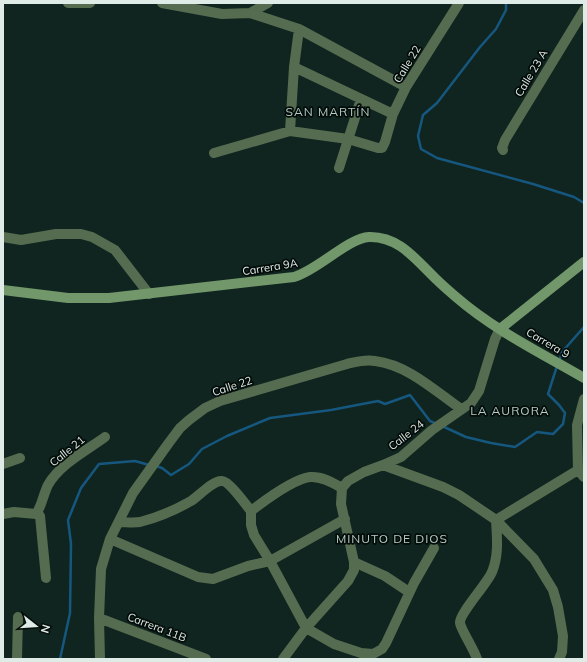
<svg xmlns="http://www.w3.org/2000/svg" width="587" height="662" font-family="Mulish,sans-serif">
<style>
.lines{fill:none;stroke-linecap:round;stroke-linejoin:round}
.stream{stroke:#16577f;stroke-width:2.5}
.street{stroke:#556c50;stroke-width:10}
.secondary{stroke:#72976b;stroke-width:10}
.labels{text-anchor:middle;stroke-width:3.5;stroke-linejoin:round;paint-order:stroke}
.street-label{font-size:11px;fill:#dfebe7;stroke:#040c09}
.neighbourhood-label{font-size:12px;letter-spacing:1px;fill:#b5cec6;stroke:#040c09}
</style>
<rect width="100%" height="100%" fill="#10251f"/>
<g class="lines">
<path class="stream" d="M506 3V10L496 29 480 47 437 103 423 115 418 136 421 149 437 158 533 184 574 197 584 203
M559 362 562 352 584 327
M442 426 466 437 491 443 515 447 537 432 553 434 563 424 565 413 559 405 548 394 557 366
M156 466 162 468 171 475 189 464 202 449 227 436 270 418 331 410 378 401 385 404 410 395 430 421 437 424
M60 659 70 613 71 544 68 520 81 488 99 464 135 461 149 465"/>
<path class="street" d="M68 3H90
M162 3 222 14 250 13 299 29 406 87
M250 13 268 3
M294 67 393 114
M290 131 294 67 299 29
M503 150 502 148 505 140 584 10
M214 153 290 131 348 139 378 148H382L385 142 393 114 406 87 459 3
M339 168 361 99
M3 237 21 240 56 234H81L92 237 115 250 149 294
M584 399 577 425 578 470 584 477
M3 464 20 458
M383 465 443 487 459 495 496 520 534 559 553 590 558 607 563 636 562 652 559 659
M342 488C332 482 321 476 310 477 294 479 264 501 251 511V525L254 535 270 561 306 628 334 644 361 653 373 654 382 649 386 643 414 583 434 548
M37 513 40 516 46 578
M3 514 14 512 36 514C42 506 43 495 48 485 60 464 86 451 105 437
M119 522C126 522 133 523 140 522 156 518 177 509 191 501 199 496 213 480 222 481 229 481 246 505 251 511
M110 539 198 577 213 579 248 566 270 561 345 519
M354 562 385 576 409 592
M99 618 206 659
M17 659 18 617
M100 659 99 618 101 569 110 539 133 493 168 444 180 428 189 420 205 408 220 401 347 364C356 362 365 359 375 361 408 365 435 391 461 409
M283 659 306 628 348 581 354 570V562L341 504 342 488 348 481 364 472 383 465 401 457 432 430 471 403 479 391 495 339 500 329
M477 659C474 649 461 630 460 623 459 614 487 584 492 572 499 555 497 538 496 520L578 470"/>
<path class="secondary" d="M3 290 68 298H109L294 277C318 270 348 238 369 237 399 236 416 260 436 279 442 285 449 291 456 297 494 330 541 353 584 378
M500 329 584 262"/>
</g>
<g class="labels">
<g class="street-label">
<text transform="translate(407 64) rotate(-59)" y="4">Calle 22</text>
<text transform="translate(531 73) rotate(-59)" y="4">Calle 23 A</text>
<text transform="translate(270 267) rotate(-9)" y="4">Carrera 9A</text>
<text transform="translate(548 343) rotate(30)" y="4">Carrera 9</text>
<text transform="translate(232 386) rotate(-18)" y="4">Calle 22</text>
<text transform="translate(406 435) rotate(-38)" y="4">Calle 24</text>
<text transform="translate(67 451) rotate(-39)" y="4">Calle 21</text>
<text transform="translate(157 627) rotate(21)" y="4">Carrera 11B</text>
</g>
<g class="neighbourhood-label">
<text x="328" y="116">SAN MARTÍN</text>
<text x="510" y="415">LA AURORA</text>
<text x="392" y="543">MINUTO DE DIOS</text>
</g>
</g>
<rect width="587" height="662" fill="none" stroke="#dfebe7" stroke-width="8"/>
<g transform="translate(36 626) rotate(107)" stroke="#040c09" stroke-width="3" paint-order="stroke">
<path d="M0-3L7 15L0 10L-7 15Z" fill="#dfebe7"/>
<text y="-6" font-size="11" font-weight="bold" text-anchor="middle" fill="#dfebe7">N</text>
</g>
</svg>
